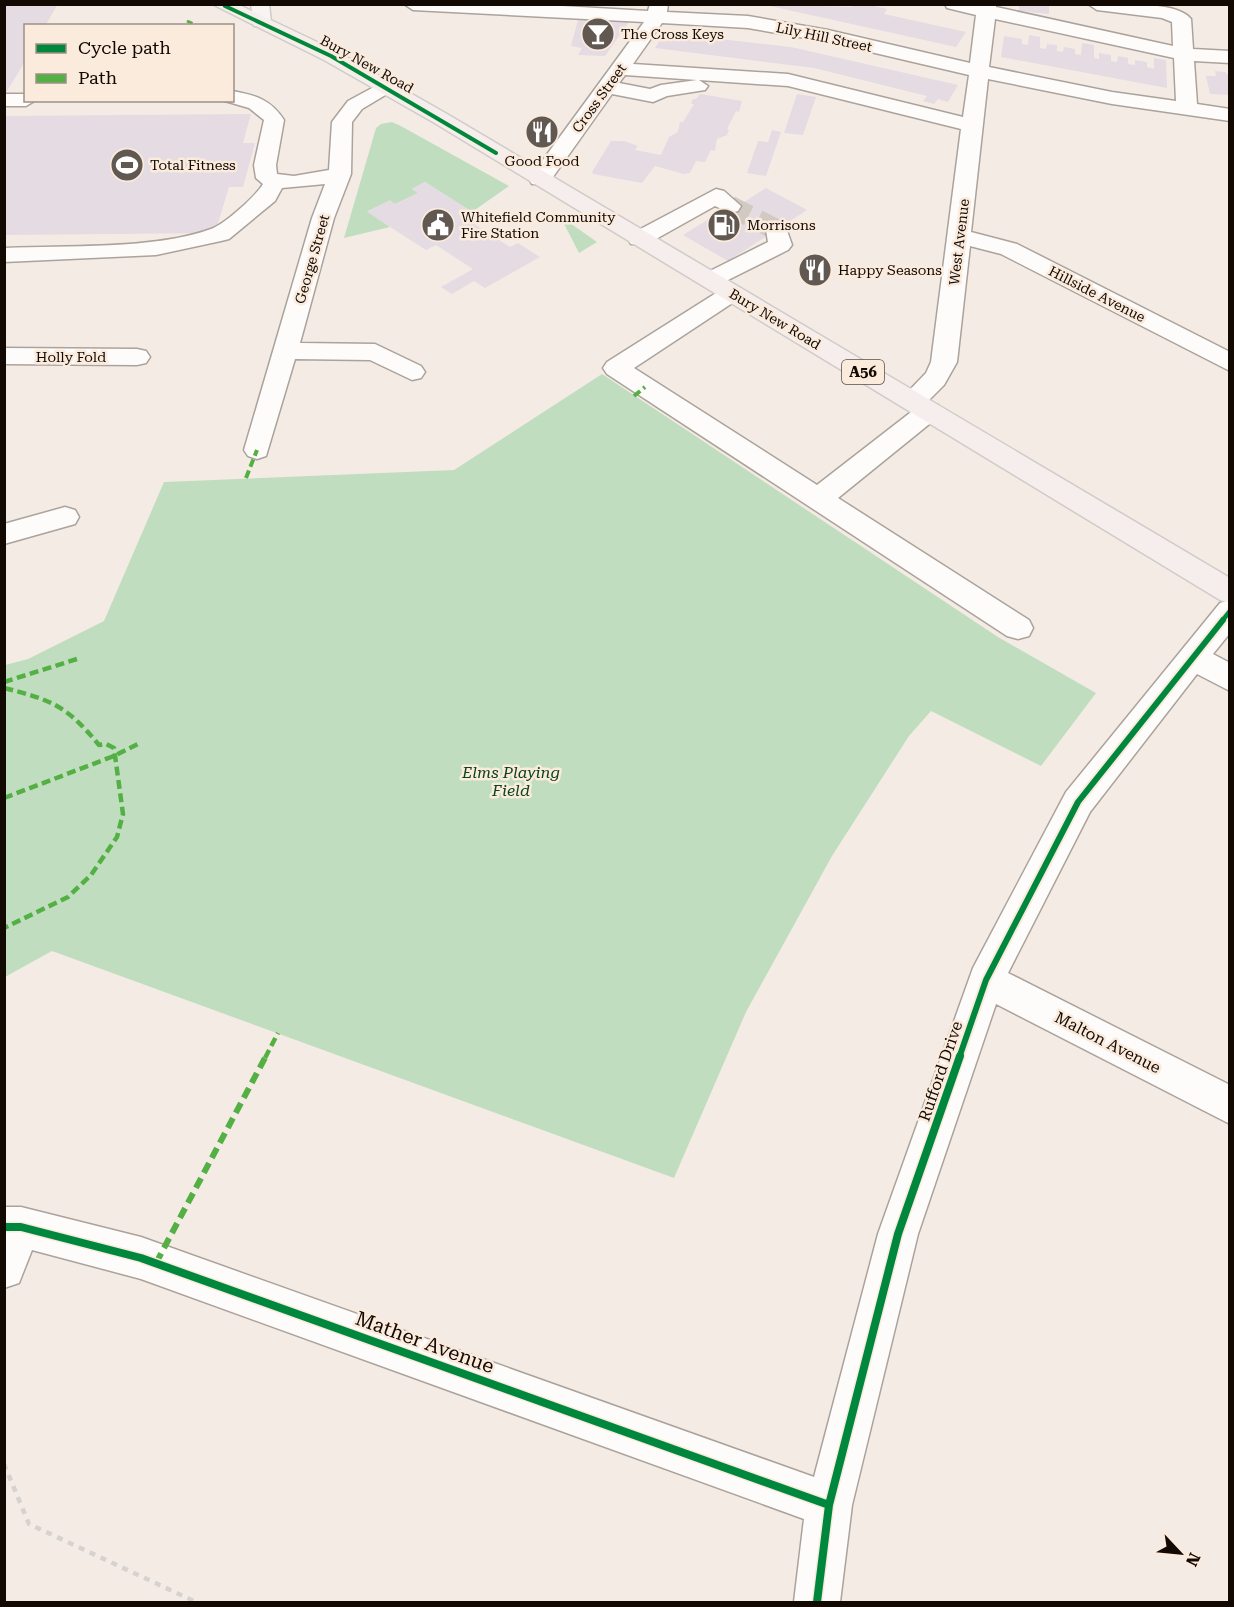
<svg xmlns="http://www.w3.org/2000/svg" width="1234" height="1607" font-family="'Roboto Serif',serif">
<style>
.green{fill:#c0debf}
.building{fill:#e4dbe3}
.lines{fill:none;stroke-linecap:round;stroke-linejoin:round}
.minor-tunnel{stroke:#d2cac2;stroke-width:21;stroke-dasharray:21 10;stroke-linecap:butt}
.minor-casing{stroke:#aba39b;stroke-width:3}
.major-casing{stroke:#d0cbc8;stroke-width:3}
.highway-casing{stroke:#d0cbc8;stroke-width:3}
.path{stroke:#d5d2d0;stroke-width:4.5;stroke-dasharray:6 6;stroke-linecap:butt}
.minor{fill:#fdfcfb;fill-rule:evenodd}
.major{fill:#f8f4f2;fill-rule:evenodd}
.highway{fill:#f5eeed;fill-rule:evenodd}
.quiet-far3{stroke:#54b044;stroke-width:3;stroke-dasharray:6 3;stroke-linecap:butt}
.quiet-far2{stroke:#54b044;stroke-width:4;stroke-dasharray:8 4;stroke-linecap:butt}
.quiet-far1{stroke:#54b044;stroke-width:4.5;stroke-dasharray:9 4.5;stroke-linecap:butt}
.quiet{stroke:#54b044;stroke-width:6;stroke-dasharray:11 6;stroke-linecap:butt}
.cycleway-far3-casing{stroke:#fbebdd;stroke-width:6}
.cycleway-far2-casing{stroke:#fbebdd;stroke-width:8}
.cycleway-far1-casing{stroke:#fbebdd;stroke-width:10}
.cycleway-casing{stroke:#fbebdd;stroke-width:11}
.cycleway-far3{stroke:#00873e;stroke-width:4}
.cycleway-far2{stroke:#00873e;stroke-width:4.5}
.cycleway-far1{stroke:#00873e;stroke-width:6}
.cycleway{stroke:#00873e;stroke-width:8}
.labels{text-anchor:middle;stroke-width:5;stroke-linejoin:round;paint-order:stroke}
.far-poi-label{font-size:14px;fill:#120903;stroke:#fbebdd;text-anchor:start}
.far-street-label{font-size:14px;fill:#120903;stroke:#fbebdd}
.shield{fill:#fbebdd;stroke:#584d44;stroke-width:1.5}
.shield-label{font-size:15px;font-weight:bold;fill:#120903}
.park-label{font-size:16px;font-style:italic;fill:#09441e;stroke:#fbebdd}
.street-label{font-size:16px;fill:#120903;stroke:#fbebdd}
.near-street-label{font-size:20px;fill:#120903;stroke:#fbebdd}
</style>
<rect width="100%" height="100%" fill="#f4ece4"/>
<path class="green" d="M392 122 399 125 509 186 472 212 425 182 412 189 418 193 395 204 389 201 368 211 390 227 344 238 376 128 381 124Z
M560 216 597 242 579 253Z
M602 374 998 637 1096 693 1041 766 931 711 909 736 832 856 746 1012 674 1178 52 951 5 977V665L28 659 104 621 164 482 454 470Z"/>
<path class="building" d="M4 4H58L45 26H26V60L4 96Z
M761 4 850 7 865 4 887 9 884 14 966 32 956 47Z
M1019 4H1049V14L1019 11Z
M578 20 629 22 605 56 578 55 582 48 571 46Z
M665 33 791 47 958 85 948 102 938 99 934 104 923 101 927 96 814 68 655 48Z
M1029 35 1040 37V48L1046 49 1047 44 1057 45V51L1063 52 1064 47 1075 49V54L1081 55 1082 43 1094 45V58L1099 59V53L1111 55V61L1117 62 1118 56 1128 58V64L1135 65V60L1147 62V67L1154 69V58L1166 60 1167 88 1001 57 1004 36 1022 39V44L1028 45Z
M1215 71 1225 72 1230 77V95L1210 94 1206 76H1216Z
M700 94 742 101 739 112 736 111 727 129 729 130 727 135 717 139 715 151 711 150 705 162 696 161 690 173 684 174 655 166 642 183 593 174 592 172 611 141H624L638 146 635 150 661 155 669 137 678 132 680 122H683L694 104H691L693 99H696Z
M797 94 816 97 803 135 784 133Z
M251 114 243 143H255L243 187H229L215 233 4 235V116Z
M772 130 781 132 766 176 747 173 758 141 768 142Z
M425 182 477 215 468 220 510 247 518 243 540 257 485 288 474 281 452 294 441 287 473 269 436 245 426 250 367 212 390 200 395 204 418 193 412 189Z
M766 188 807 210 728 261 683 235 740 200 744 202Z"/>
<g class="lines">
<path class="minor-tunnel" d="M730 206 777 230"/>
<defs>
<path id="minor" d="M404 4H528L648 11 650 4H668L667 12 748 16 828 30 970 63 976 15 947 8 945 4H996V7L1173 46 1172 22 1162 18 1097 10 1088 4C1111 4 1177 0 1191 19L1193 49 1230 51V63L1194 61 1197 104 1230 109V121L1112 104 988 79 971 232 1017 244 1230 352V371L1001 254 970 246 957 362 944 385 926 403 938 405 942 411 938 417 838 498 1029 620 1033 628 1029 636 1018 639 1007 636 607 374 603 368 607 362 724 288 732 286 740 288 744 293 740 298 634 368 817 485 915 409 903 407 899 401 926 373 931 362 961 129 788 86 699 80 708 86 705 90 667 96 653 102 612 94 548 184H532L529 179 644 22 413 10ZM995 19 1174 58 1176 101 1112 92 989 67ZM662 23 748 28 828 42 969 75 963 117 788 74 633 64ZM625 75 697 80 661 85 650 89 619 83Z
M385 81 392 83 395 87 392 91 362 109 352 122 351 174 334 218 300 343 375 344 421 366 425 372 421 378 412 380 370 360 295 359 266 456 257 459 248 456 244 450 312 218 325 184 282 188 275 201 229 239 221 241 156 255 4 262V248C67 245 153 250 211 229 224 225 256 196 263 184L256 178 254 165 264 120 249 108 225 101 232 100V91C256 95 271 100 284 120L276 165 277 174 294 176 329 170 332 122 348 101Z
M4 94H26V100H36L26 106H4Z
M716 189 724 191 741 206 738 211 730 213 715 206 647 244H631L628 239 631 234Z
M777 223 785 225 792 245 788 250 718 285 710 287 702 285 698 280 702 275 768 242 766 230 769 225Z
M4 348 137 349 146 351 150 357 146 363 137 365 4 364Z
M65 507 75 510 79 517 75 524 4 544V524Z
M1230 600V633L1213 654 1230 663V691L1197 674 1090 812 1008 973 1230 1085V1124L996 1004 918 1234 852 1505 840 1602H794L804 1519 141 1279 32 1250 19 1283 4 1288V1207H21L141 1237 814 1477 878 1234 973 968 1066 792 1220 603Z"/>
<path id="major" d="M251 4H269L271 22 268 26H254Z"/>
<path id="highway" d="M212 4H237L338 52 447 114 1230 578V603L1220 600 433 122 324 60Z"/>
</defs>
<use href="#minor" class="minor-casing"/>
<use href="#major" class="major-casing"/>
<use href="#highway" class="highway-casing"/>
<path class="path" d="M4 1464 29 1524 196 1602"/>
<use href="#minor" class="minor"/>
<use href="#major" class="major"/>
<use href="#highway" class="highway"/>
<path class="quiet-far3" d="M187 21 198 26"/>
<path class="quiet-far2" d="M634 396 645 387
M246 478 257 450"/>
<path class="quiet-far1" d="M4 682 77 659
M4 688C52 700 67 706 99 745L106 744 114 748 123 814 117 837 91 875 68 897 4 928
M4 798 114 756 140 743
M265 1058 278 1033"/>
<path class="quiet" d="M156 1263 266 1056"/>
<defs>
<path id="cycleway-far3" d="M225 6 331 56 496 153"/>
<path id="cycleway-far2" d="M1222 621 1230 611"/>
<path id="cycleway-far1" d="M959 1058 986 980 1078 802 1223 620"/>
<path id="cycleway" d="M4 1227H21L141 1258 829 1505
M817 1602 829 1505 898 1234 960 1056"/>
</defs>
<use href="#cycleway-far3" class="cycleway-far3-casing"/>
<use href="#cycleway-far2" class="cycleway-far2-casing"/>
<use href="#cycleway-far1" class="cycleway-far1-casing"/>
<use href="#cycleway" class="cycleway-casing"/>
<use href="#cycleway-far3" class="cycleway-far3"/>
<use href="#cycleway-far2" class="cycleway-far2"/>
<use href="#cycleway-far1" class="cycleway-far1"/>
<use href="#cycleway" class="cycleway"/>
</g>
<defs>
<symbol id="bar-disc" viewBox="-11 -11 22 22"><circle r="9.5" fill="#615852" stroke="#fbebdd"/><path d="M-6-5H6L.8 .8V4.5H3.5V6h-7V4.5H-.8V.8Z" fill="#fff"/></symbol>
<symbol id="restaurant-disc" viewBox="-11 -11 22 22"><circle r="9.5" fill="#615852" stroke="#fbebdd"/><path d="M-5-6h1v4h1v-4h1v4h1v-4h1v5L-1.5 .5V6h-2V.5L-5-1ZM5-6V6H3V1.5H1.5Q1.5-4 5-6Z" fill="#fff"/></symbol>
<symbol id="stadium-disc" viewBox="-11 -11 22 22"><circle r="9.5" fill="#615852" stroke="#fbebdd"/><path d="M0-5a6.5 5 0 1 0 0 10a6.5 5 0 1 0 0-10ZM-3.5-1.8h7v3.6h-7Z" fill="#fff"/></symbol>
<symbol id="civic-disc" viewBox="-11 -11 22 22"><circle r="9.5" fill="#615852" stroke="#fbebdd"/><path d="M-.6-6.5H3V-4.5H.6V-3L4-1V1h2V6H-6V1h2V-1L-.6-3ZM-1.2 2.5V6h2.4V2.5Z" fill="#fff"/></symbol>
<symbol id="fuel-disc" viewBox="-11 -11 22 22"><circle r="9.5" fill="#615852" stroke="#fbebdd"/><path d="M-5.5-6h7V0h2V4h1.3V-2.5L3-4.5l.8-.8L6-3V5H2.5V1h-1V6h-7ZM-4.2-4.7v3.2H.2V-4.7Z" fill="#fff"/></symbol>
</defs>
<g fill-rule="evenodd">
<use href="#bar-disc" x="579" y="15" width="38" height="38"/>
<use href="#restaurant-disc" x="523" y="113" width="38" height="38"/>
<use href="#stadium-disc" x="108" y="146" width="38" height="38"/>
<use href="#civic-disc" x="419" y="206" width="38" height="38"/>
<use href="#fuel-disc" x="705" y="206" width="38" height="38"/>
<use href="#restaurant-disc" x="796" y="251" width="38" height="38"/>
</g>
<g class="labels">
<g class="far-poi-label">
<text x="621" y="39">The Cross Keys</text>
<text x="542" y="166" text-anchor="middle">Good Food</text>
<text x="150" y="170">Total Fitness</text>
<text x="461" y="222">Whitefield Community<tspan x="461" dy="16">Fire Station</tspan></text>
<text x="747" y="230">Morrisons</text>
<text x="838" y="275">Happy Seasons</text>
</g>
<g class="far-street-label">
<text transform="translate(824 37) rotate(12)" y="5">Lily Hill Street</text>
<text transform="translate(367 64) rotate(29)" y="5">Bury New Road</text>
<text transform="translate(599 98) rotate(-54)" y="5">Cross Street</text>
<text transform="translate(959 242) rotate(-83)" y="5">West Avenue</text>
<text transform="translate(312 259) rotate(-74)" y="5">George Street</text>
<text transform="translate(1097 294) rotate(27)" y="5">Hillside Avenue</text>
<text transform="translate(775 319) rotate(31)" y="5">Bury New Road</text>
<text x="71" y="362">Holly Fold</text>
</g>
<rect class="shield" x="842" y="360" width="42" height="24" rx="4.5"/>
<g class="shield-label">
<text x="863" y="377">A56</text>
</g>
<g class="park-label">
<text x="511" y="778">Elms Playing<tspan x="511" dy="18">Field</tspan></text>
</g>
<g class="street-label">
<text transform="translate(1108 1042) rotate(27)" y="6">Malton Avenue</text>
<text transform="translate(940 1071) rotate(-71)" y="6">Rufford Drive</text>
</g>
<g class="near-street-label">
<text transform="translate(425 1342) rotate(20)" y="7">Mather Avenue</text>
</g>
</g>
<rect width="1234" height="1607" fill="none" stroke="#120903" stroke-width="12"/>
<rect x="24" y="24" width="210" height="78" fill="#fbebdd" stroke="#9e9186" stroke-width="1.5"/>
<rect x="36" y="44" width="30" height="9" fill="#00873e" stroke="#9e9186" stroke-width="1.5"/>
<text x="78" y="54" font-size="18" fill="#120903">Cycle path</text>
<rect x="36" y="74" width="30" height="9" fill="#54b044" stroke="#9e9186" stroke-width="1.5"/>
<text x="78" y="84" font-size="18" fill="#120903">Path</text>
<g transform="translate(1180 1553) rotate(116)" stroke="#fbebdd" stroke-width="4.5" paint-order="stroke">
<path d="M0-4.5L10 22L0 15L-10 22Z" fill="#120903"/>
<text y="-9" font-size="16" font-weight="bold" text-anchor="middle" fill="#120903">N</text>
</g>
</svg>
